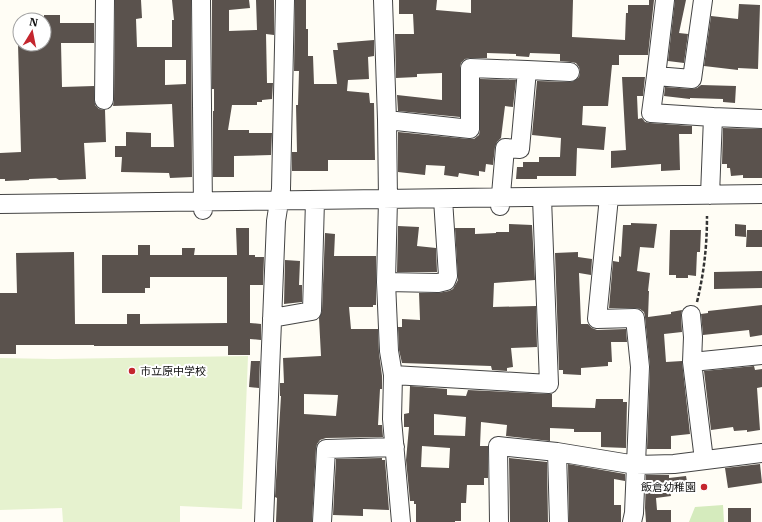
<svg xmlns="http://www.w3.org/2000/svg" width="762" height="522" font-family="'IBM Plex Serif','Noto Sans JP',serif">
<style>
.green{fill:#d5ebbd}
.pitch{fill:#e6f2cf}
.building{fill:#5a524d;fill-rule:evenodd}
.lines{fill:none;stroke-linecap:round;stroke-linejoin:round}
.minor-casing{stroke:#444;stroke-width:20}
.path{stroke:#333;stroke-width:2.5;stroke-dasharray:4 2;stroke-linecap:butt}
.minor{stroke:#fff;stroke-width:18}
.poi-dot{fill:#c4262e;stroke:#fff;stroke-width:1.5}
.labels{text-anchor:middle;stroke-width:4;stroke-linejoin:round;paint-order:stroke}
.poi-label{font-size:11px;fill:#111;stroke:#fff;text-anchor:start}
</style>
<rect width="100%" height="100%" fill="#fffdf5"/>
<path class="green" d="M723 505 724 522H689L695 507Z"/>
<path class="pitch" d="M248 356 242 509 180 506V522H63L62 508 0 510V358L54 359Z"/>
<path class="building" d="M115 0H141L142 18 136 19 137 47H172V20H174L172 0H191L192 177 170 178 169 173 121 172 122 157H115V146H126V132L151 133V147H174L172 104 113 106 114 100ZM165 60H186V84L165 85Z
M212 0H249L250 8 229 10V31L257 30 256 0H274V35L266 34 267 83H273L272 99 262 100V102H257V105H232L228 130H249V133H272L271 155 234 156V177H213V111H214V89H212Z
M295 0H306V29H308V56H313L314 84H337L333 50H338L337 43 374 40V56L368 57 369 79 348 80 347 91 369 93 370 103H374L375 160H328V171H292V152H297L296 105H298L299 71H294Z
M399 0H437L436 10 471 13V0H573L572 37 625 40 626 13H628V5H649V0H654L648 55H619V65H612L608 106H583L582 125 606 127 604 150 577 148 576 176H537V179H516L517 167H523V162H539V157H560L561 138 532 135 537 81 570 82 574 81 579 77 580 72 579 67 576 63 571 62 560 61V54L530 53 529 57 516 56V54L487 53V58H470L465 59 461 63 460 68V117L398 111 397 95 442 100V73L417 74V77L396 78 395 34H414L413 14H399Z
M675 0H686L679 33 688 34 684 63 668 61Z
M739 4 760 5 758 69 738 68V70L704 66 711 16 738 19Z
M44 15H60V23H94V43H61L62 87 94 86 95 105 99 109 105 110 106 142 84 143 86 179 59 180 56 178 29 179V180L5 181V179H0V153L21 152 18 44H44Z
M622 77H645L643 96H637L638 119 642 118 645 122 650 123 692 126V134H679L680 170 661 171V164L611 168V151L626 150Z
M480 79 516 80 513 107 505 106 501 138 497 142 495 147 493 165 486 164 485 172 479 171V176L459 173 458 177 444 175 445 166 426 165 425 175 398 172V132L469 139H474L479 135 480 129Z
M701 85 736 86 735 103 723 102V99L690 98V99L664 96 665 87 692 89 697 88Z
M723 128 762 129V178H743V175L731 176 730 168H727V164H722Z
M631 223 657 224 654 248 640 247 637 271 650 273 648 291H649L648 317 671 314V312L682 310 681 316 682 332 664 334 666 362 682 361 690 434 671 436V449H647L650 367 645 317 644 312 640 309 635 308H609L613 261 619 262V256L621 257 623 225H631Z
M509 224 532 225 535 280 494 283 493 307 536 306 537 347 511 348 513 367 507 368V371L492 370 491 366 402 363 399 350 398 327H402V319L420 320 419 293H438L449 291 453 289 458 280 455 228H475V234L496 233V232H509Z
M735 224 746 225V237L735 236Z
M398 226 419 227 417 246 436 248 437 272H397Z
M236 228H249V255H255V257H264L263 285H250V323L261 324V340L250 339V355H228V346H94V345H16V354H0V293H17L16 253 74 252 75 324H127V314H140V324L227 323V277H150V288H145V293H102V255H138V245H150V255H182V248H195L194 255H237Z
M670 230H701L700 252H697L696 276 688 275V278H676V275H669Z
M747 230H762V247H746Z
M325 233 335 234 334 256H376V305H373V307H349L351 329H378L379 353 382 376V389H380L378 425H382L383 437 326 438 320 440 317 444 316 448 312 522H276L277 498 275 497 281 396H280V383H284L283 358 321 356 319 318 322 311ZM304 394 338 395 336 416 304 414Z
M578 252V257L592 259 591 275 579 273 581 324H588L592 328 597 330 626 329 627 342H611L612 362H608V366L581 368V375L563 374V370H559L555 253Z
M285 260 300 261 299 285H302V302L284 304Z
M762 271V288L714 289V272Z
M762 305V335L750 337 749 330 703 335 701 314 708 313V311Z
M251 361H260L259 388 249 387Z
M754 366 755 370 762 369V387L757 388 760 430 747 432V430L734 431 733 427 711 430 704 371Z
M410 386 447 389V395L466 396 468 390 548 394H552V407L595 408 596 399H623V402H627L626 448 601 447V432H574V429L550 428V441L506 436 507 425 481 422 480 446H488V478H484V485H467L466 503H461V521H455V522H416V504H414V501H410L406 460 409 427H404V414L409 413ZM434 414 466 417 465 436 434 435ZM422 446 450 448 449 468 421 467Z
M382 458V460H385L389 510 363 509V516L333 515 336 459Z
M509 458 547 462 548 522H510Z
M568 464 625 474V481L614 479V505H621V522H569Z
M760 464 762 483 728 488 725 468Z
M646 475H669V478L686 476 688 487 670 491 671 496 656 498 657 510H671V522H646L645 508Z
M728 508H751V522H728Z"/>
<g class="lines">
<defs>
<path id="minor" d="M201 0 203 210
M383 0 387 120 388 199 386 282 389 351 393 375 392 419 401 522
M665 0 656 76 692 79 703 0
M656 76 651 113 713 117 710 195
M104 100 105 0
M713 117 762 119
M387 120 470 129V68L527 70
M609 197 597 319 635 318 640 367 634 513 632 522
M0 204 762 194
M500 206 505 148 520 149 527 70 570 72
M386 282 438 283 446 281 448 276 443 199
M691 315 693 337 692 362 704 460
M272 318 312 311 315 200
M692 362 762 355
M393 375 549 384 542 198
M557 452 559 522
M264 522 276 221 281 189 285 0
M322 522 326 449 395 447
M499 522 498 446 557 452 636 465 674 464 762 453"/>
</defs>
<use href="#minor" class="minor-casing"/>
<path class="path" d="M697 302C704 273 707 246 707 216"/>
<use href="#minor" class="minor"/>
</g>
<g class="poi-dot">
<circle cx="132" cy="371" r="4"/>
<circle cx="704" cy="487" r="4"/>
</g>
<g class="labels">
<g class="poi-label">
<text x="140" y="375">市立原中学校</text>
<text x="696" y="491" text-anchor="end">飯倉幼稚園</text>
</g>
</g>
<g transform="translate(32 32) rotate(10)"><circle r="19" fill="#ffffff" stroke="#a0a0a0"/>
<path d="M0-3L7 15L0 10L-7 15Z" fill="#c4262e"/>
<text y="-6" font-size="11" font-weight="bold" text-anchor="middle" fill="#111111">N</text>
</g>
</svg>
